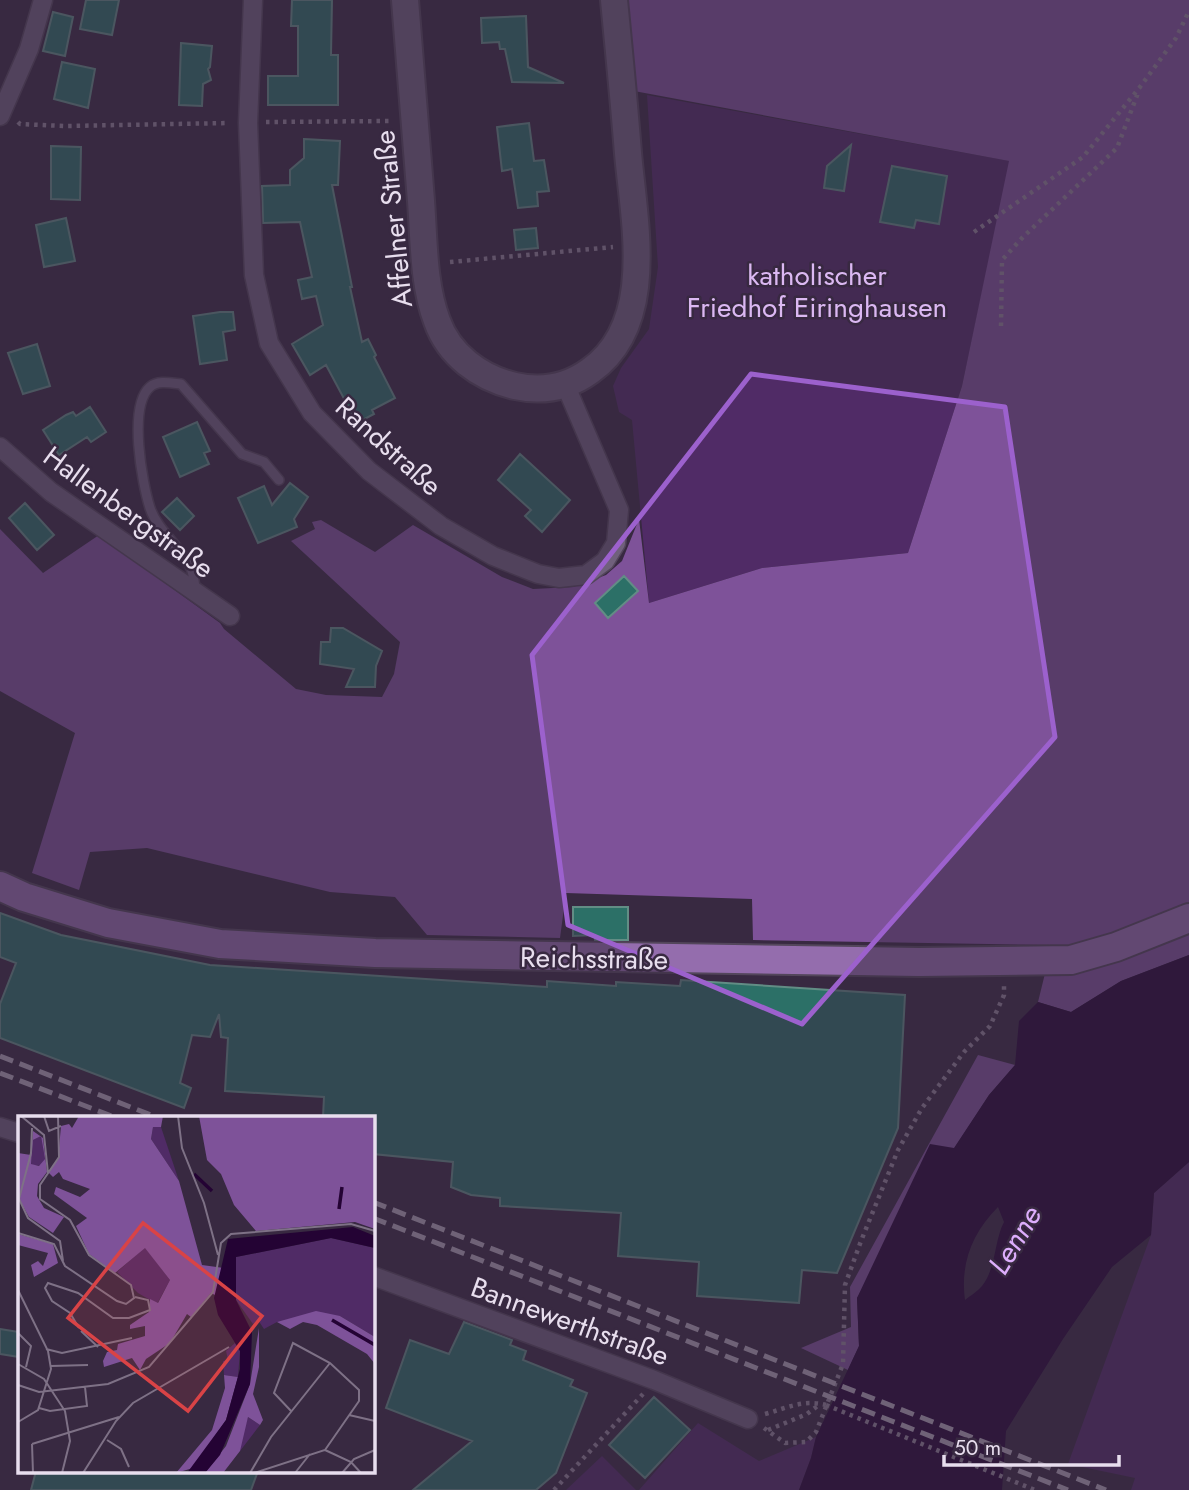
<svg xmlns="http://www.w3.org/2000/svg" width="1189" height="1490" font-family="Jost,sans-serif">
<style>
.green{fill:#502b66}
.forest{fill:#7e5299}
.water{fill:#240334;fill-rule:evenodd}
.building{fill:#2c7067;stroke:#628d85;stroke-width:2}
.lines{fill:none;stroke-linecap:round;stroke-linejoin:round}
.lane-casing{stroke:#53465b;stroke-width:12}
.street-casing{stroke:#53465b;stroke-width:21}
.secondary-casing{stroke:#53465b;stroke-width:30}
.primary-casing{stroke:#53465b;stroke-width:32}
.path{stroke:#908397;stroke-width:4.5;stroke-dasharray:3.5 5;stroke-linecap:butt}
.lane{stroke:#70607c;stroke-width:9}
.street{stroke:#70607c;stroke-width:18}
.secondary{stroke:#70607c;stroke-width:26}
.primary{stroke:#946dad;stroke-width:28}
.rail{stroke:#b2a7b9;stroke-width:5;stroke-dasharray:14 7;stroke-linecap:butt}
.path-bridge{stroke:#908397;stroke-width:4.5;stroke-dasharray:3.5 5;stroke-linecap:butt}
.marked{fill:none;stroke:#9c61cd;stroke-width:5;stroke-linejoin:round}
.labels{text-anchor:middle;stroke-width:5;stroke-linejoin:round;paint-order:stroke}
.street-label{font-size:28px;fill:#e8deee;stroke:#382941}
.park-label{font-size:28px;fill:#dbb8f2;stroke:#382941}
.water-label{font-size:30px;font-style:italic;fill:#ddaefc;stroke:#382941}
.inset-river{fill:none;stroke:#240334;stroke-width:3.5}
.inset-road{fill:none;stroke:#7e7186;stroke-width:2}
.view{fill:#d94346;fill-opacity:0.15;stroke:#d94346;stroke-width:3.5}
.inset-edge{fill:none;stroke:#e8deee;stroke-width:3.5}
</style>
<rect width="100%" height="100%" fill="#382941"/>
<path class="green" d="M647 95 1010 161 962 386 908 553 762 568 649 603 632 420 619 412 613 386 621 368 649 329 658 267Z
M1189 1162V1490H1131L1135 1478 1068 1464 1151 1235 1154 1193Z
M698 1423 759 1461 816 1437 811 1458 799 1490H639Z
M602 1456 636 1490H566Z"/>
<path class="forest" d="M625 0H1189V955L1121 981 1071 1012 1038 1002 1052 945 753 940 752 899 566 893 560 938 427 935 395 897 330 892 147 848 90 852 79 890 32 873 75 733 0 691V529L43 573 99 535 220 623 224 629 296 689 326 695 382 697 394 674 400 642 291 541 315 529 312 522 321 520 375 552 413 525 502 577 533 589 573 587 606 575 622 561 639 519 649 603 762 568 908 553 962 386 1009 161 634 91Z
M978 1055 1015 1065 989 1095 857 1298 859 1346 848 1370 801 1348 851 1327 850 1287Z"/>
<path class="water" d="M1189 955V1162L1154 1193 1151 1235 1112 1267 1063 1339 1006 1431 1002 1490H799L811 1458 816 1437 859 1346 857 1298 930 1144 954 1148 989 1095 1015 1065 1019 1021 1038 1002 1071 1012 1121 981ZM998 1207 1004 1222C994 1241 996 1269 982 1286 978 1291 970 1296 965 1300 960 1264 972 1233 998 1207Z"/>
<path class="building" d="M86 0H119L112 35 80 29Z
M292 0H332L331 55H338V105H268V76H298V26H291Z
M53 12 73 17 65 56 43 51Z
M526 16 528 67 564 83 512 82 505 49H500L499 42 482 43 481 18Z
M181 43 212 46 210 67 208 69 211 80 203 84 202 106 179 105Z
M62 62 95 69 88 108 54 99Z
M529 123 534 161 544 160 549 191 537 192 538 206 518 208 512 169 502 171 497 127Z
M304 139 340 141 338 185H332L352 287H350L362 342 368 339 376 355 374 357 395 398 372 410 374 414 357 423 326 365 310 375 292 344 323 325 316 296 302 299 298 280 312 277 300 222 263 223 262 186 290 185V170L304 158Z
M851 145 844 191 824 188 827 166Z
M51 146 81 147 80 200 51 199Z
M892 166 947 176 939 224 916 220 914 228 880 222Z
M66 218 75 261 44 267 36 225Z
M536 228 538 248 516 250 514 230Z
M220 312H233L235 330 223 332 227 360 200 364 193 316Z
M37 344 50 386 23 394 8 353Z
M90 407 106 432 91 442 87 437 59 455 43 430 66 415 73 412 76 416Z
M197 422 210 451 204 453 209 464 180 477 163 437Z
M520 454 570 500 542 532 525 516 531 510 498 480Z
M290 483 308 497 294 519 297 527 258 543 238 498 264 486 272 505Z
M177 498 194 516 180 530 162 512Z
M25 503 54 535 37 550 9 518Z
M624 576 638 591 608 618 595 603Z
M331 628H343L382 651 376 666 375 687H346L354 669 320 664 321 642H330Z
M573 907H628V940H595V935L573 936Z
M0 913 61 935 210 965 547 987V981L616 986V982L680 986 681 980 905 995 898 1128 837 1273 802 1270 799 1303 697 1296 699 1262 618 1256 621 1213 500 1206V1198L471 1195 451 1187 453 1162 373 1154V1117H323L324 1097 225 1091 228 1038 221 1037 219 1014 210 1037 192 1035 180 1083 191 1088 184 1108 0 1038V1004L16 963 0 957Z
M464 1322 512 1340 510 1345 526 1351 523 1360 573 1380 570 1386 587 1393 556 1473 536 1490H413L472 1441 386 1408 410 1340 449 1354Z
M0 1329 19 1332V1357L0 1354Z
M654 1397 690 1430 645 1478 609 1445Z
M36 1471H258L251 1490H31Z"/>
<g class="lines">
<defs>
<path id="lane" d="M196 592C194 584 194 573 190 566 179 546 157 529 150 508 142 483 128 406 150 387 158 380 171 383 181 384L242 454 264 462 279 480"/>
<path id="street" d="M253 0 248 123 254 275 269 343 312 413 369 471 441 526 493 556 538 574 559 578 586 575 605 561 616 543 619 510 565 384
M0 116 29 49 43 0
M0 447 51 492 230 616
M0 1127 19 1133
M373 1276 654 1380 748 1419"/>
<path id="secondary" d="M405 0C410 67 416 134 421 201 424 240 423 284 437 321 449 355 480 378 515 386 542 392 568 387 590 371 657 324 634 222 628 153 624 102 619 51 614 0"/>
<path id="primary" d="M0 886 24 897 108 923 220 944 375 953 919 962 1071 960 1116 947 1189 918"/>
</defs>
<use href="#lane" class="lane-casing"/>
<use href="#street" class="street-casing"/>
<use href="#secondary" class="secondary-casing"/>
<use href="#primary" class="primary-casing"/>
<path class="path" d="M18 122 20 124 65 126 229 123
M266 122 390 121
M974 232 1083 157 1140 87 1176 38 1189 11
M450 262 613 247
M1001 326 1002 260 1023 237 1117 148 1138 93
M765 1414C787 1408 803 1399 826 1405
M764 1428 785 1443 806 1442 816 1432 843 1364 845 1285 861 1241 898 1150 922 1108 964 1052 990 1026 1004 995V985
M768 1430 807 1414 820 1404
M554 1490 643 1394"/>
<use href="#lane" class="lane"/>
<use href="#street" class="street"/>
<use href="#secondary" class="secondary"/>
<use href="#primary" class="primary"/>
<path class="rail" d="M0 1056 156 1117
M0 1073 114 1117
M373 1202 1106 1490
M373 1218 1068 1490"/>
<path class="path-bridge" d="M826 1405 1035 1490"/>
</g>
<path d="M0 0H1189V1490H0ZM751 374 1005 407 1055 737 802 1024 568 925 532 655Z" fill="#382941" fill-opacity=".55" fill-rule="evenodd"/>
<path class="marked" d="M751 374 1005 407 1055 737 802 1024 568 925 532 655Z"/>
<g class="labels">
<g class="street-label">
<text transform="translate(393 219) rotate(-96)" y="10">Affelner Straße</text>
<text transform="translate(389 446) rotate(42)" y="10">Randstraße</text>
<text transform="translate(129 512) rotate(36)" y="10">Hallenbergstraße</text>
<text transform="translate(594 958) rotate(1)" y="10">Reichsstraße</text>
<text transform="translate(570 1321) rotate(20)" y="10">Bannewerthstraße</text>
</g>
<g class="park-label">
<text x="817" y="285">katholischer<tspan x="817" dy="32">Friedhof Eiringhausen</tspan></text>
</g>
<g class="water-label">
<text transform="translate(1015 1240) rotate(-59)" y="10">Lenne</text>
</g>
</g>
<g transform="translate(18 1116)">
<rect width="357" height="357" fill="#382941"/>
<path d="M135 11H143L161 65 133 23ZM23 20 27 43 25 50 13 49 15 24ZM313 122 357 132V221L322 200 259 206 246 213 240 204 235 208 218 184V141ZM127 131 152 164 139 188 120 177 99 156ZM217 227 222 235 220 261 206 259 205 245 210 244 208 235ZM230 301 242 309 222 335 221 328Z" fill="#502b66"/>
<path d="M61 0H145L143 11H135L133 23 161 65 184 149 206 152 199 180 193 177 173 201 169 198 152 227 128 243 122 254 114 242 86 251 85 245 89 236 99 234 100 228 127 220V210L112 213V209L131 196 132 183 140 187 152 164 127 132 97 157 71 138 58 110 69 102 36 78 38 71 62 81 72 73 45 63 41 56 35 61 30 56 40 43 43 10 51 8 54 12ZM181 0H357V113L337 106 238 115 216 89 203 58 189 44ZM15 15 25 22 29 56 20 68 19 80 26 92 46 101 35 117 11 101 0 81V37L13 39ZM23 20 27 43 21 50 13 48 15 24ZM0 118 35 128 40 147 16 161 13 149 20 145 25 150 30 137 0 129ZM298 195 322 200 357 221V248L349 238 299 209 285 206 272 213 259 206ZM241 212V251L235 278 245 304 242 309 230 301 222 335 205 357H187L208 330 232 268ZM206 259 220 261 208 304 175 352 158 357 194 314 207 272Z" fill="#7e5299" fill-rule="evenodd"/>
<path d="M335 111 357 120V132L313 122 218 141V184L234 216 232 268 202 339 187 357H169L208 304 222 253V235L200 199 196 182 210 123Z" fill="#240334"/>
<path class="inset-river" d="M176 58 194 75M321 93 324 71M314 204 357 229"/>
<path class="inset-road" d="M3 0 26 19 30 57M26 0 31 15 43 10M160 0 164 32 186 87 200 139M14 12 13 37 1 83 10 102 42 125 45 145M0 117 36 128 47 150 99 185 108 188 116 182 113 169 71 139 52 104 22 83V69L41 41 40 0M0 174 30 235 33 253 20 294 0 306M61 212 52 197 34 185 27 172 30 167 60 177 95 202H111L132 194 130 184 117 181M63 215 80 231M0 217 13 230 8 251M28 233 44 237 114 222M0 248 26 263 47 295 52 325 44 357M33 250 70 249M0 269 21 276 90 268 131 251 195 176 203 127 213 118 333 108 357 115M21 292 32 295 69 290 67 271M331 299 357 305M89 324 103 333 111 351M14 328 101 301M14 328 15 357M307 334 333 346 343 357M65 357 98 305 115 287 211 231M232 357 253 321 312 247M236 357 307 334 341 285V274L312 247 275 227 256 277 274 296M277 357 292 338M324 357 336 343 357 334"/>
<path class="view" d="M125 107 244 200 170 295 50 202Z"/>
<rect width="357" height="357" class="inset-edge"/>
</g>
<path d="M944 1455v10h175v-10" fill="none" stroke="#e8deee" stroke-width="3.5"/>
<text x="954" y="1455" font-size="21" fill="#e8deee" stroke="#382941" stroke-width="5" paint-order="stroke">50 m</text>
</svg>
